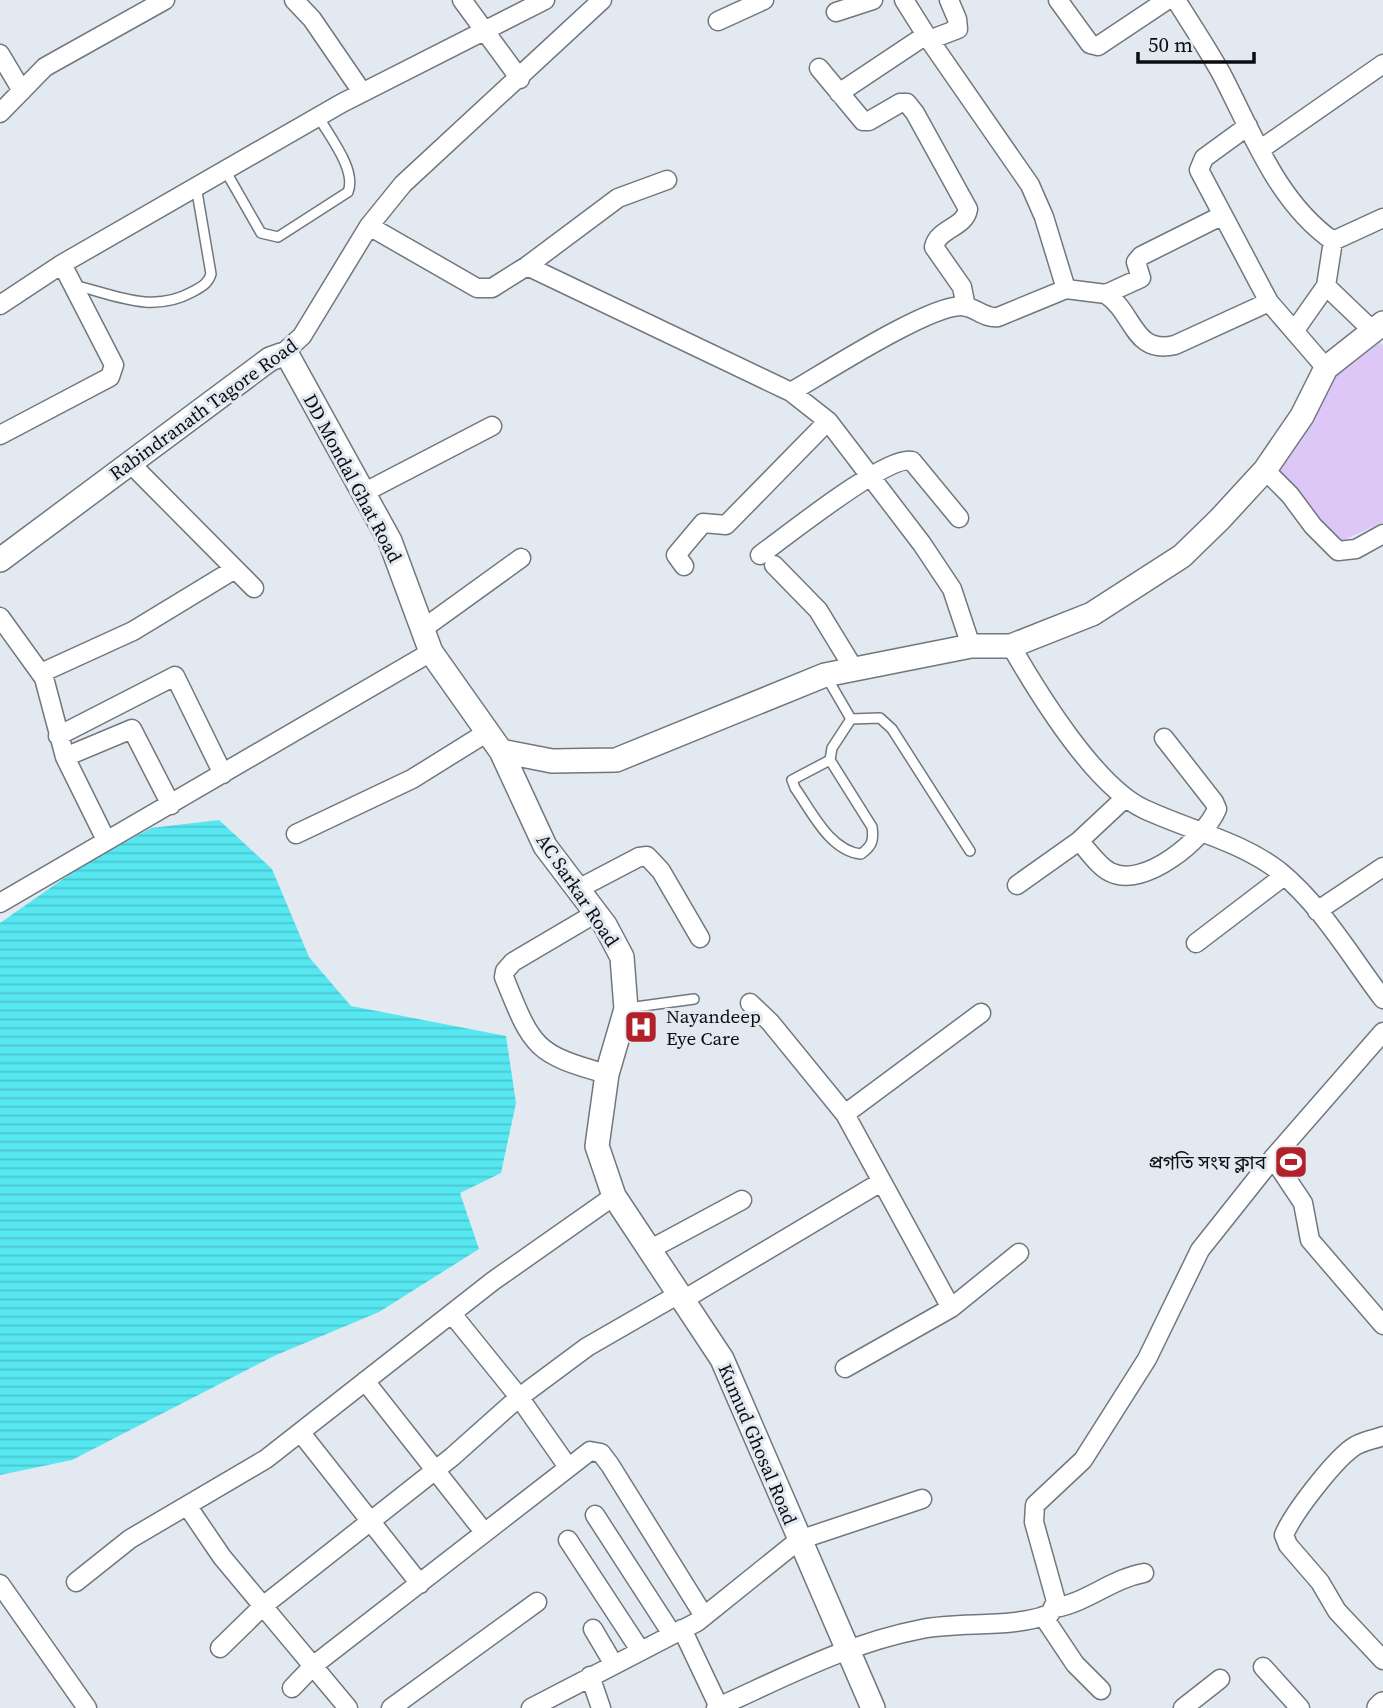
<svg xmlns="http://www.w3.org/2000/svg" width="1383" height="1708" font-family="'Source Serif 4','Noto Sans Bengali',serif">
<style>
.green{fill:#ddc7f7}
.water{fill:url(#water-rules)}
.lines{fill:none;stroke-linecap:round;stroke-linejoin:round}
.service-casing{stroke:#71777e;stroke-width:12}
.minor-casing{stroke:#71777e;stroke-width:21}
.tertiary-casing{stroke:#71777e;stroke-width:26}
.service{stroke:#fff;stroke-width:9}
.minor{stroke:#fff;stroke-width:18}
.tertiary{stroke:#fff;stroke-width:23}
.labels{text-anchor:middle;stroke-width:6;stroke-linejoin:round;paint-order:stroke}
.street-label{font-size:19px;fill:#0b0d10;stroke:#e2e9f1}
.poi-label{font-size:19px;fill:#0b0d10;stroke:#e2e9f1;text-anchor:start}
</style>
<defs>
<pattern id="water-rules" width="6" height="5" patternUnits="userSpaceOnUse" patternTransform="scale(1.75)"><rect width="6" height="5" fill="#57e7f0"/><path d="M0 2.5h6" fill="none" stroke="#4ac5cd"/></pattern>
</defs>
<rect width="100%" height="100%" fill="#e2e9f1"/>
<path class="green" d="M1373 331 1383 346V522L1342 541 1270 470 1331 369Z"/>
<path class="water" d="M219 820 272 869 309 957 351 1006 506 1036 516 1103 501 1173 460 1193 479 1249 379 1312 274 1356 72 1460 0 1475V923L83 865 151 828Z"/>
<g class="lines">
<defs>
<path id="service" d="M225 170 261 233 278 237 348 192C357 170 329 136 318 116
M74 285C115 295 152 314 192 292 201 287 208 284 211 274L196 186
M826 676 851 719 880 718 892 729 970 851
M830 760 792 780 795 788C812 812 830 851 861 854 872 846 874 841 872 827L830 760 832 748 851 719
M628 1008 694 999"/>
<path id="minor" d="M294 0 312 19 362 92
M462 0 520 79
M904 0 926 35
M1058 0 1090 44 1098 46 1167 0
M1176 0C1191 24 1207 48 1221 73 1252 132 1277 202 1333 241
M836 12 873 0
M718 21 764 0
M929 40 958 29 957 19 949 0
M0 54 22 91
M819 68 863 121H869L900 103H907L915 113 968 209C965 228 938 228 934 247L962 287 966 307
M839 93 926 35 1030 185 1044 217 1066 289
M0 113 45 67 165 0
M1248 126 1204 158 1199 170 1269 302
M1261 149 1383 64
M369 226 477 288H492L527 266 791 392 828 421 922 544 952 589 971 646
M527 266 618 198 667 180
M1106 294 1141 278 1136 262 1141 256 1223 215
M0 305 62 264 342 103 545 0
M1295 330 1326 286
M1373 331 1326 286 1333 241 1383 218
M281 355 302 336 369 226 403 184 602 0
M791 392C824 373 929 305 962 306 976 307 984 319 998 317L1066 289 1106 294C1135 314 1133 355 1175 345L1269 302 1326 368
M0 435 110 377 114 365 62 264
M129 462 254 588
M1265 470 1290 495 1313 526 1338 551 1356 549 1383 534
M365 492 492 426
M760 555C784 538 888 454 912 461L959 518
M774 565 818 610 854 669
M684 566 676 555 703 523 726 525 828 421
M0 617 44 678 65 757 106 840
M424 628 521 558
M1011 646C1038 693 1095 786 1144 809 1189 830 1240 841 1279 871 1321 905 1351 957 1383 999
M41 673 133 631 235 569
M58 736 175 676 223 774
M65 757 132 729 171 805
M296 834 412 779 486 733
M1079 841 1125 798
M1017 885 1079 841C1088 850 1098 866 1110 872 1144 890 1205 838 1217 809L1214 802 1164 738
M578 889 639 857 647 856 661 871 700 938
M0 903 431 652
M1317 911 1383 867
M596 913 513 962 505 971 504 977C532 1046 533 1054 607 1074
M1196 943 1284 876
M750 1003 770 1022 845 1114 951 1308
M845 1114 981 1013
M1273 1158 1303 1203 1310 1240 1383 1325
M649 1250 742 1200
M683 1300 881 1182
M452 1314 519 1397 568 1467
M845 1368 951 1308 1019 1253
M365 1381 484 1532
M301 1433 420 1584
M1383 1436C1373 1440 1361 1441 1352 1448 1333 1462 1293 1513 1284 1535L1288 1545 1320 1582 1337 1611 1383 1660
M188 1507 222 1557 348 1708
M595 1515 672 1634
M568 1540 640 1650
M76 1582 130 1539 266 1459 493 1281 614 1196
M0 1584 87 1708
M1055 1608C1088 1602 1111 1579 1144 1573
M1043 1616 1075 1664 1101 1690
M593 1629 613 1663
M682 1629 719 1707
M220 1648 263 1606 452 1457 517 1399 587 1347 679 1294
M1263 1667 1300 1708
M590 1676 601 1708
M292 1688 314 1665 590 1451 601 1453 610 1465 704 1616
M391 1708 537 1602
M531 1708 697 1622 799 1540 922 1499
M716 1708C783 1678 848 1643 922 1629 963 1621 1010 1629 1050 1614L1056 1601 1034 1522 1035 1505 1083 1460 1147 1359 1200 1250 1273 1158 1383 1032
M1183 1708 1220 1679"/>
<path id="tertiary" d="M0 560 270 359 281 355 289 358 390 541 431 652 501 751 545 846 605 925 622 957 626 1009 607 1074 597 1146 614 1196 722 1359 873 1708
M501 751 552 761 616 760 825 675 971 646H1011L1092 614 1182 556 1220 519 1265 470 1302 416 1326 368 1383 323
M1379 1708 1383 1704"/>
</defs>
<use href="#service" class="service-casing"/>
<use href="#minor" class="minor-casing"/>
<use href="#tertiary" class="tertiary-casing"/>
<use href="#service" class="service"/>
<use href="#minor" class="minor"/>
<use href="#tertiary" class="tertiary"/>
</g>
<defs>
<symbol id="hospital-square" viewBox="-11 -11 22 22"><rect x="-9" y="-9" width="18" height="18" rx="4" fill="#b22029" stroke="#e2e9f1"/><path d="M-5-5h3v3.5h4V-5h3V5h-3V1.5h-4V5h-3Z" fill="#fff"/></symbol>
<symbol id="stadium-square" viewBox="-11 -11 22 22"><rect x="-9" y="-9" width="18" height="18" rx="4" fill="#b22029" stroke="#e2e9f1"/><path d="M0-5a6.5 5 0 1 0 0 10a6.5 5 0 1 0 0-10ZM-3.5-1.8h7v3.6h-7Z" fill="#fff"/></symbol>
</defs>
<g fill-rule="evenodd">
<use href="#hospital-square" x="622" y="1008" width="38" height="38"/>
<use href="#stadium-square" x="1272" y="1143" width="38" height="38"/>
</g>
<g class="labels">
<g class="street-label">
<text transform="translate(203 409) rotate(-36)" y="7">Rabindranath Tagore Road</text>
<text transform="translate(353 478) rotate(62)" y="7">DD Mondal Ghat Road</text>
<text transform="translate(578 890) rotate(56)" y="7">AC Sarkar Road</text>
<text transform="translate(758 1444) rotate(67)" y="7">Kumud Ghosal Road</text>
</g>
<g class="poi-label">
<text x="666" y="1023">Nayandeep<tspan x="666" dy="22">Eye Care</tspan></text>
<text x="1266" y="1169" text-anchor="end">প্রগতি সংঘ ক্লাব</text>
</g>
</g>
<path d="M1138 52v10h116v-10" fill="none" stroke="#0b0d10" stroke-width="3.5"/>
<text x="1148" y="52" font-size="21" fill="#0b0d10" stroke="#e2e9f1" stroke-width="5" paint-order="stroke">50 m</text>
</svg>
